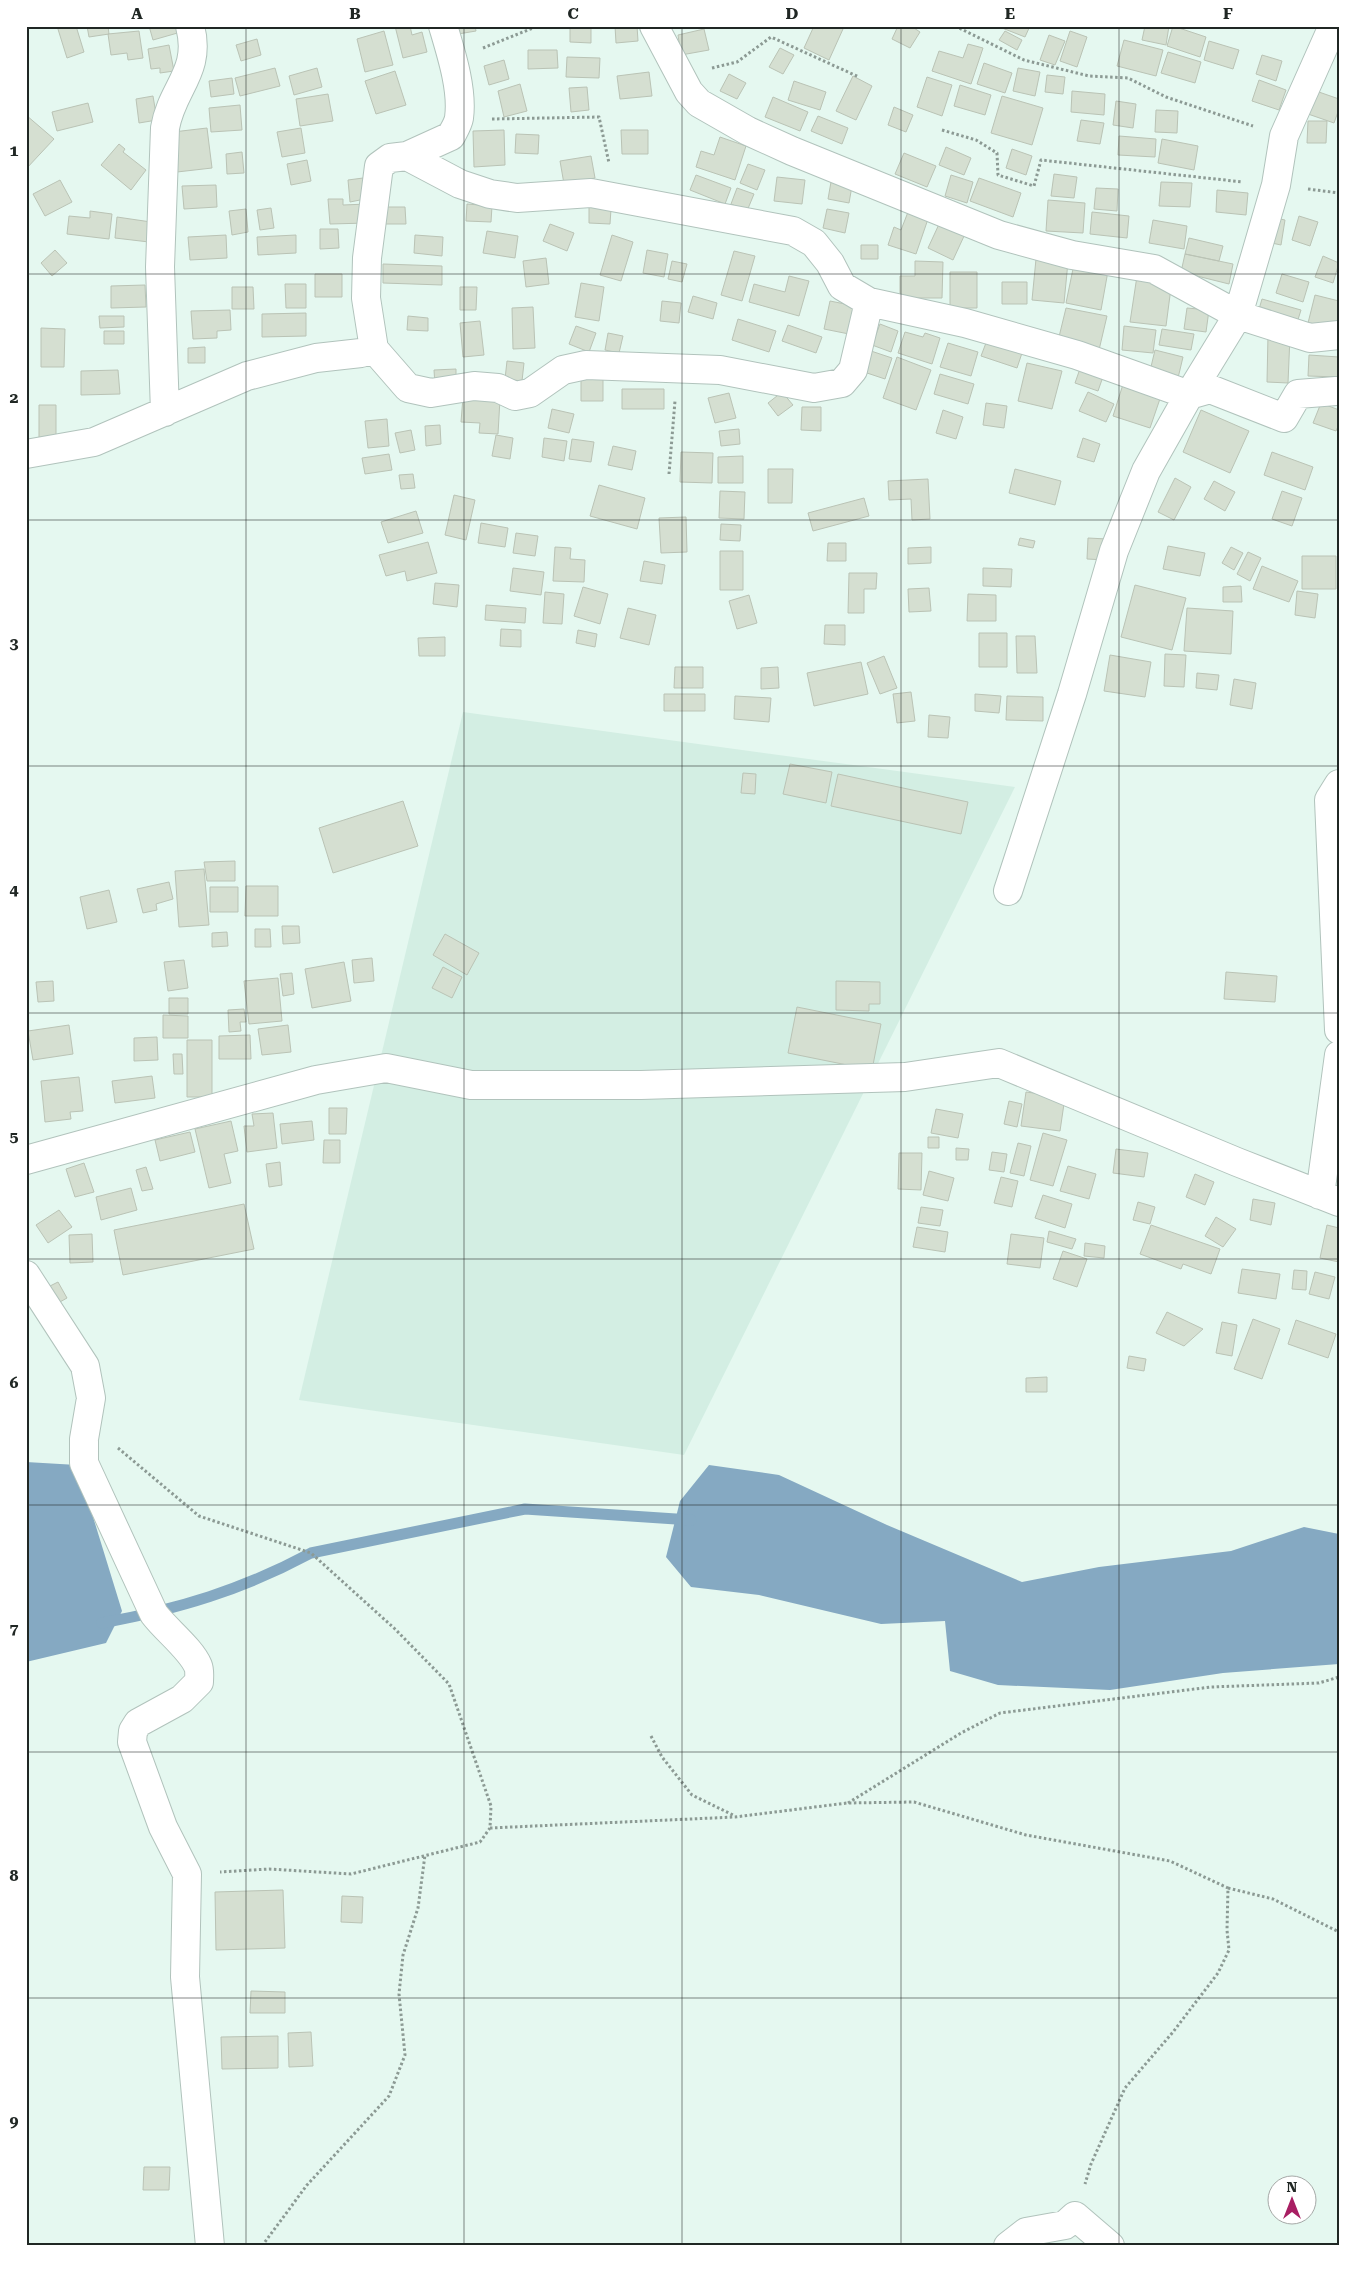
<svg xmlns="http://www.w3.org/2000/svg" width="1365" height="2272" font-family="'Roboto Serif',serif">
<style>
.built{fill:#d3eee3}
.water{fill:#85a9c2}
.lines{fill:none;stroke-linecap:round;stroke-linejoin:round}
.stream{stroke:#85a9c2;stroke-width:11}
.building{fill:#d5dfd1;stroke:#bac3b5}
.street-casing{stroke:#b1c3bc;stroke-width:30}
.path{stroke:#8c9a94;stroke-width:3;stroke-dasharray:2.5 2.5;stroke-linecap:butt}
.street{stroke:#fff;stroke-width:28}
.grid{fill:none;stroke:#202724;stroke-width:1;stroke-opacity:0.55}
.neatline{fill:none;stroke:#202724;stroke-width:2}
.grid-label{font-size:16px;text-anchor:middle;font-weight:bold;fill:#202724}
</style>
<rect width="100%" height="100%" fill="#e5f8f0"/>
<path class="built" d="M463 712 1015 787 684 1455 299 1400Z"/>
<path class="water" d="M26 1462 77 1465 122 1611 106 1643 26 1662Z
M709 1465 779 1475 887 1525 1022 1582 1099 1567 1231 1551 1304 1527 1339 1534V1664L1223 1673 1110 1690 998 1685 950 1671 945 1621 881 1624 759 1595 691 1587 666 1557 680 1501Z"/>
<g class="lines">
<path class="stream" d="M102 1623C179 1609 242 1590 311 1553L525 1509 691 1520"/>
</g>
<path class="building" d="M57 26H76L84 52 67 58Z
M87 26H108L109 34 89 37Z
M149 26H179L181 32 153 40Z
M395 26H410L412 35 422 32 427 52 403 58Z
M456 26H475L476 31 458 34Z
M570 26H591V43L570 42Z
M615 26H637L638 41 616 43Z
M814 26H836L843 29 829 60 804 48Z
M898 26H911L920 32 910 48 892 39Z
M997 26H1030L1025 37Z
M1145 26H1169L1166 45 1142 40Z
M1173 26 1206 37 1200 57 1167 46Z
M704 29 709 50 681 55 678 35Z
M139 31 143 58 128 60 127 53 111 55 108 34Z
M384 31 393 65 365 72 357 39Z
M1005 31 1022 40 1017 50 999 40Z
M1070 31 1087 37 1077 67 1060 61Z
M1049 35 1065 41 1055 65 1040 60Z
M257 39 261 55 241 61 236 45Z
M1124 40 1163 50 1156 76 1117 66Z
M1209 41 1239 50 1233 69 1204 60Z
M968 44 983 48 971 84 932 71 939 51 963 58Z
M169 45 174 71 160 73V68L151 69 148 49Z
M780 48 794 55 783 74 769 67Z
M528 50H557L558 68 528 69Z
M1168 52 1201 62 1195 83 1161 73Z
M1262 55 1282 61 1276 81 1256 74Z
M567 57 600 58 599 78 566 77Z
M504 60 509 79 489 85 484 66Z
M984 63 1012 73 1005 93 977 84Z
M275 68 280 86 240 96 235 78Z
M317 68 322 87 294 95 289 76Z
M1018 68 1040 72 1035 96 1013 91Z
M395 71 406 105 376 114 365 81Z
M649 72 652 96 620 99 617 76Z
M729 74 746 83 737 99 720 91Z
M1047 75 1065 77 1063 94 1045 92Z
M853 76 872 86 856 120 836 111Z
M927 77 952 85 942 116 917 107Z
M232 78 234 94 211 97 209 81Z
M1259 80 1286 90 1279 110 1252 101Z
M794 81 826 92 820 110 788 100Z
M520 84 527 111 504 117 498 91Z
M960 85 991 95 985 115 954 106Z
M587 87 589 110 571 112 569 88Z
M1072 91 1105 94 1104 115 1071 112Z
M1316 91 1339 99V109L1334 123 1308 114Z
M328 94 333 121 300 126 296 99Z
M153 96 157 120 139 123 136 99Z
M1002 96 1043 108 1032 145 991 133Z
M773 97 808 112 800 131 765 117Z
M1116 101 1136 104 1133 128 1113 125Z
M88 103 93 122 57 131 52 112Z
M240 105 242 130 211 132 209 108Z
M894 107 913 115 906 132 888 125Z
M1156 110 1178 111 1177 133 1155 132Z
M26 115 54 139 26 169Z
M818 116 848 128 842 144 811 131Z
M1081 120 1104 123 1100 144 1077 141Z
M1308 121H1327L1326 143H1307Z
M207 128 212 168 177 172 173 132Z
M301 128 305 153 282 157 277 132Z
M504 130 505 165 474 167 473 131Z
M621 130H648V154H622Z
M516 134 539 135 538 154 515 153Z
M1119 136 1156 139 1155 157 1118 155Z
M720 137 746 146 735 180 696 167 701 151 714 155Z
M1162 139 1198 146 1194 170 1158 163Z
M119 144 125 149 123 152 146 170 131 190 101 165Z
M946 147 971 158 964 175 939 165Z
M1012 149 1032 156 1026 175 1006 168Z
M242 152 244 173 227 174 226 154Z
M904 153 936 166 927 187 895 174Z
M591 156 595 178 564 184 560 161Z
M307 160 311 181 291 185 287 164Z
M748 164 765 170 757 190 740 183Z
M1054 174 1077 177 1074 198 1051 196Z
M696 175 731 188 725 204 690 190Z
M951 175 973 182 967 203 945 196Z
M777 177 805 180 802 204 774 201Z
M363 178 365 199 350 202 348 180Z
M979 178 1021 193 1013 217 970 201Z
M60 180 72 202 45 216 33 194Z
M831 182 852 186 849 203 828 199Z
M1161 182 1192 183 1190 207 1159 206Z
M216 185 217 207 184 209 182 186Z
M737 188 754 194 747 211 731 204Z
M1096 188 1118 189 1117 211 1094 209Z
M1217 190 1248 193 1246 215 1216 212Z
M328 199H343V205L367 204V223L330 224Z
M1048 200 1085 203 1083 233 1046 231Z
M467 204 492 206 491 222 466 221Z
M384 207H405L406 224H384Z
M589 207 611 209 610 224 589 223Z
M271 208 274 228 260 230 257 210Z
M246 209 248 232 232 235 229 211Z
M827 209 849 213 845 233 823 228Z
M90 211 112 214 109 239 67 234 69 216 90 218Z
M908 212 928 219 916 254 888 245 894 227 901 230Z
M1092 212 1129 216 1127 238 1090 234Z
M1299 216 1318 222 1310 246 1292 240Z
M117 217 151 222 149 242 115 238Z
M1271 217 1285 220 1281 245 1267 242Z
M1153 220 1187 226 1184 249 1149 243Z
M940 222 965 234 953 260 928 248Z
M550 224 574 233 567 251 543 241Z
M320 229H338L339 248 320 249Z
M487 231 518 236 515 258 483 253Z
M226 235 227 258 190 260 188 237Z
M296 235V253L258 255 257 237Z
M415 235 443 237 442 256 414 253Z
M612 235 633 242 621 281 600 275Z
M1189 238 1223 246 1219 261 1185 254Z
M861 245H878V259H861Z
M55 250 67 263 52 276 41 263Z
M647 250 668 254 664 277 643 273Z
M734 251 755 256 742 301 721 295Z
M1185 254 1233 264 1229 284 1181 272Z
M1323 256 1339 263 1333 283 1315 277Z
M546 258 549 284 526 287 523 261Z
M1036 259 1068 262 1064 303 1032 300Z
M672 261 687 264 682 282 668 279Z
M915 261 943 262 942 298H900V276H915Z
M383 264 442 266V285L383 283Z
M1074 264 1108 271 1101 310 1066 303Z
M950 272H977V308H950Z
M315 274H342V297H315Z
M1282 274 1309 282 1303 302 1276 293Z
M789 276 809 281 799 316 749 302 754 284 785 292Z
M1137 276 1172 280 1166 326 1130 322Z
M1002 282H1027V304H1002Z
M581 283 604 287 599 321 575 317Z
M285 284H306V308H286Z
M145 285 146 307 111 308V286Z
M232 287H253L254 309H232Z
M460 287H477L476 310H460Z
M1315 295 1339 301V331L1308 323Z
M693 296 717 303 713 319 688 312Z
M1262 299 1301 310 1296 326 1257 316Z
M662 301 681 303 679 323 660 321Z
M830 301 855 306 849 334 824 329Z
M533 307 535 348 513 349 512 308Z
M1066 308 1107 316 1099 350 1058 341Z
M1187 308 1209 310 1206 332 1184 329Z
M230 310 231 330 217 331V338L193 339 191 311Z
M306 313V336L262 337V314Z
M99 316H124V327L100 328Z
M408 316 428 318V331L407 330Z
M738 319 776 331 769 352 732 340Z
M480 321 484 355 463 357 460 323Z
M880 324 898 331 891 352 872 345Z
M788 325 822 337 816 353 782 341Z
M576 326 596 333 589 352 569 344Z
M1124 326 1156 330 1153 353 1122 350Z
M41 328 65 329 64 367H41Z
M1162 329 1194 334 1191 350 1159 345Z
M104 331H124V344H104Z
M905 332 923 337 925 333 940 338 932 364 898 353Z
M608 333 623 336 619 353 605 350Z
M989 335 1024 347 1017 368 981 356Z
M1268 335 1290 336 1288 383 1267 382Z
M948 343 978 352 971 376 940 367Z
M205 347V363H188V348Z
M1155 350 1183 357 1178 378 1150 371Z
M871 351 892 358 885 379 864 372Z
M1309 355 1339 357V377L1308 376Z
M897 357 931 370 916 410 883 398Z
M507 361 524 363 522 381 505 379Z
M1027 363 1062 371 1052 409 1018 401Z
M1082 363 1105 371 1098 391 1075 383Z
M456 369V384L435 385 434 370Z
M118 370 120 394 81 395V371Z
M940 374 974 384 968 404 934 394Z
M581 378H603V401H581Z
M1125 378 1163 390 1150 428 1113 416Z
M622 389H664V409H622Z
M782 392 793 405 778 416 768 403Z
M1088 392 1114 404 1106 422 1079 411Z
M729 393 736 418 715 423 708 398Z
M463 397 500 399 498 434 479 433 480 423 461 422Z
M986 403 1007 406 1004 428 983 425Z
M1321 403 1339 410V424L1336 431 1313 423Z
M39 405H56V440H39Z
M802 407H821V431L801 430Z
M552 409 574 414 569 433 548 428Z
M943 410 963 417 956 439 936 433Z
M1201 410 1249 431 1230 473 1183 452Z
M387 419 389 446 368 448 365 421Z
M440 425 441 444 426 446 425 426Z
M739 429 740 444 721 446 719 431Z
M411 430 415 450 400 453 395 433Z
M496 435 513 438 510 459 492 456Z
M544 438 567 441 564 461 542 457Z
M1083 438 1100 444 1094 462 1077 457Z
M572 439 594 442 591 462 569 459Z
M613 446 636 451 632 470 608 465Z
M681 452 713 453 712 483 680 482Z
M1272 452 1313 467 1305 490 1264 475Z
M389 454 392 470 365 474 362 458Z
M743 456V483H718V457Z
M768 469H793L792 503H768Z
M1015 469 1061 481 1055 505 1009 493Z
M413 474 415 488 401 489 399 475Z
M1175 478 1191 487 1174 520 1158 512Z
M928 479 930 519 912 520 911 499 889 500 888 481Z
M1214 481 1235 492 1225 511 1204 499Z
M599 485 645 498 637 529 590 516Z
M720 491 745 492 744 519 719 518Z
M1282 491 1302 498 1292 526 1272 519Z
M454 495 475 500 466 540 445 535Z
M864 498 869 516 813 531 808 513Z
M416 511 423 533 388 543 381 522Z
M686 517 687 552 661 553 659 518Z
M481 523 508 528 505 547 478 543Z
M721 524 741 525 740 541 720 540Z
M516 533 538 536 535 556 513 553Z
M1020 538 1035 541 1033 548 1018 545Z
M1088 538 1107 539 1106 560 1087 559Z
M428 542 437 573 407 581 405 571 386 576 379 555Z
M828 543H846V561H827Z
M1168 546 1205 553 1200 576 1163 569Z
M555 547 571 548 570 559 585 560 584 582 553 581Z
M931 547V563L908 564V548Z
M1231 547 1243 553 1234 570 1222 563Z
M720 551H743V590H720Z
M1248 552 1261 558 1250 581 1237 574Z
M1302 556H1336V589H1302Z
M644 561 665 565 662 584 640 581Z
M1262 566 1298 581 1289 602 1253 589Z
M513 568 544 572 541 595 510 591Z
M983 568 1012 569 1011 587 983 586Z
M849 573H877L876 589H864V613H848Z
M435 583 459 585 457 607 433 604Z
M1135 585 1186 598 1172 650 1121 637Z
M1241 586 1242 602H1223V587Z
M583 587 608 594 600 624 574 616Z
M929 588 931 611 909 612 908 589Z
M1297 591 1318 594 1315 618 1295 615Z
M545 592 564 594 562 624 543 623Z
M968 594 996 595V621H967Z
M749 595 757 623 737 629 729 601Z
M486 605 526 608 525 623 485 620Z
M628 608 656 615 649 645 620 638Z
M1187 608 1233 611 1231 654 1184 651Z
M825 625H845V645L824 644Z
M501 629 521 630V647L500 646Z
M578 630 597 634 595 647 576 643Z
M979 633H1007V667H979Z
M1016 636H1035L1037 673H1017Z
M445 637V656H419L418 638Z
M1165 654 1186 655 1184 687 1164 686Z
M1110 655 1151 662 1145 697 1104 691Z
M884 656 897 688 880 694 867 663Z
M861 662 868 694 814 706 807 673Z
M675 667H703V688H674Z
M778 667 779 688 761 689V668Z
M1197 673 1219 675 1217 690 1196 688Z
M1234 679 1256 683 1252 709 1230 705Z
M911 692 915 721 897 723 893 694Z
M664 694H705V711H664Z
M975 694 1001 696 999 713 975 711Z
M735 696 771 698 769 722 734 719Z
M1007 696 1043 697V721L1006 720Z
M929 715 950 717 948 738 928 737Z
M790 764 832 772 826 803 783 794Z
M743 773 756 774 755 794 741 793Z
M838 774 968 802 961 834 831 806Z
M403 801 418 846 333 873 319 828Z
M235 861V881H207L204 862Z
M204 869 209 925 179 927 175 871Z
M169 882 173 899 156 904 157 910 143 913 137 889Z
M246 886H278V916H245Z
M210 887H238V912H210Z
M109 890 117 922 87 929 80 897Z
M282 926H299L300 943 283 944Z
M255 929H270L271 947H255Z
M227 932 228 946 212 947V933Z
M445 934 479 953 467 975 433 955Z
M372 958 374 981 354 983 352 960Z
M184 960 188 988 168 991 164 962Z
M344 962 351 1001 312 1008 305 969Z
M443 967 462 977 452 998 432 988Z
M1226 972 1277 976 1275 1002 1224 999Z
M292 973 294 994 283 996 280 974Z
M278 978 282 1021 249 1024 244 981Z
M53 981 54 1001 38 1002 36 982Z
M836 981 880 982V1004H869V1011L836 1010Z
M169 998H188V1014H169Z
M797 1007 881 1024 872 1070 788 1053Z
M244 1009 246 1022H240L241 1031 229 1032 228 1010Z
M163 1015 188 1016V1038H163Z
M69 1025 73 1054 33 1060 28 1031Z
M288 1025 291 1052 262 1055 258 1029Z
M250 1035 251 1059H219V1036Z
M157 1037 158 1060 134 1061V1038Z
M187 1040H212V1097H187Z
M173 1054H182L183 1074H174Z
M152 1076 155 1098 115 1103 112 1081Z
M79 1077 83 1111 70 1112 71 1119 45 1122 41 1081Z
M1026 1092 1065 1097 1060 1131 1021 1126Z
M1009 1101 1022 1104 1017 1127 1004 1124Z
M329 1108H347L346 1134H329Z
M936 1109 963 1114 958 1138 931 1133Z
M273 1113 277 1148 247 1152 244 1126H254L252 1114Z
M231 1121 238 1151 224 1154 231 1183 209 1188 195 1129Z
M312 1121 314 1140 282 1144 280 1124Z
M190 1132 195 1152 160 1161 155 1140Z
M1043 1133 1067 1140 1053 1186 1030 1180Z
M928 1137H939V1148H928Z
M324 1140H340V1163H323Z
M1018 1143 1031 1146 1024 1176 1010 1173Z
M956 1148 969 1149 968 1160H956Z
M1116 1149 1148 1153 1144 1177 1113 1173Z
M992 1152 1007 1154 1004 1172 989 1170Z
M899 1153H922L921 1190 898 1189Z
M280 1162 282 1185 269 1187 266 1164Z
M84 1163 94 1192 75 1197 66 1169Z
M1068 1166 1096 1174 1089 1199 1060 1191Z
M146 1167 153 1189 142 1191 136 1170Z
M929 1171 954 1178 948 1201 923 1195Z
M1195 1174 1214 1182 1205 1205 1186 1197Z
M1001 1177 1018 1181 1012 1207 994 1203Z
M131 1188 137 1210 101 1220 96 1197Z
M1043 1195 1072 1204 1065 1228 1035 1218Z
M1253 1199 1275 1203 1271 1225 1250 1220Z
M1138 1202 1155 1207 1150 1224 1133 1220Z
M244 1204 254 1249 123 1275 114 1230Z
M921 1207 943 1210 940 1226 918 1223Z
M59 1210 72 1227 48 1243 36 1225Z
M1216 1217 1236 1229 1223 1247 1205 1236Z
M1151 1225 1220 1249 1211 1274 1183 1264 1181 1269 1140 1254Z
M1327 1225 1339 1228V1262L1320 1258Z
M917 1227 948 1232 945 1252 913 1247Z
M1049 1231 1076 1239 1072 1249 1047 1242Z
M92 1234 93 1262 70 1263 69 1235Z
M1011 1234 1044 1238 1040 1268 1007 1264Z
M1085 1243 1105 1246 1104 1258 1084 1256Z
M1063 1251 1087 1259 1077 1287 1053 1279Z
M1242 1269 1280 1274 1276 1299 1238 1293Z
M1294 1270 1307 1271 1306 1290 1292 1289Z
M1315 1272 1335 1277 1329 1299 1309 1294Z
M58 1282 67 1298 51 1307 42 1290Z
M1167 1312 1203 1329 1184 1346 1156 1333Z
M1253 1319 1280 1329 1262 1379 1234 1369Z
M1296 1320 1336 1334 1328 1358 1288 1344Z
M1222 1322 1237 1325 1232 1356 1216 1353Z
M1129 1356 1146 1359 1144 1371 1127 1368Z
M1047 1377V1392H1026V1378Z
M283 1890 285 1948 216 1950 215 1892Z
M342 1896 363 1897 362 1923 341 1922Z
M251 1991 285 1992V2013H250Z
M311 2032 313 2066 289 2067 288 2033Z
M278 2036V2068L222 2069 221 2037Z
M144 2167H170L169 2190H143Z"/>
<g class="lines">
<defs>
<path id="street" d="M654 26 689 92 699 103 748 131 792 151 999 235 1072 255 1154 269 1238 315 1310 338 1339 335
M407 156 460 184 490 194 517 198 591 193 793 231 814 243 830 263 842 286 869 302 965 323 1077 355 1189 395 1210 389 1284 418 1298 394 1336 391
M374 349 408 388 431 393 474 386 498 388 515 396 530 393 563 370 586 365 720 370 814 388 842 383 853 370 869 302
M165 412 160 267 165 128C172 87 202 72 190 26
M26 454 94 442 247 376 316 358 361 353 374 349 366 298 367 258 379 166 390 158 407 156 451 136C454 130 458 124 459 118 463 90 451 53 443 26
M1339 784 1329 800 1339 1030
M1008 891 1072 694 1114 551 1146 471 1189 395 1238 315 1276 185 1284 136 1333 26
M26 1160 316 1080 386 1068 471 1085H641L905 1077 999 1063 1237 1162 1339 1202
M1320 1195 1339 1055
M26 1275 85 1366 91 1398 84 1439V1463L154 1614C166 1630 191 1649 198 1666 200 1671 199 1677 199 1682L182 1699 138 1723 133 1731 132 1742 163 1827 187 1874 185 1977 210 2246
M1008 2246 1026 2232 1065 2225 1075 2216 1110 2246"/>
</defs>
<use href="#street" class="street-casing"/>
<path class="path" d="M955 26 1024 60 1089 76 1128 78 1166 97 1253 126
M483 48 538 26
M712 68 737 62 771 37 859 77
M492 119 599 117 609 163
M942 130 976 140 997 153 998 175 1034 186 1041 160 1243 182
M1308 189 1339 193
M669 474 675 401
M118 1448 199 1516 311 1553 395 1629 449 1684 491 1806 490 1828 480 1842 351 1874 269 1869 220 1872
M651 1736 662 1757 692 1795 735 1816
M848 1803 961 1733 1000 1713 1211 1687 1319 1683 1339 1677
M490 1828 735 1817 847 1803 914 1802 1026 1835 1170 1861 1228 1888 1227 1930 1229 1950 1218 1973 1173 2032 1125 2088 1091 2164 1085 2184
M1228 1888 1273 1899 1339 1932
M262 2246 307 2185 389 2096 405 2055 399 1994 403 1955 418 1908 425 1855"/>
<use href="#street" class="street"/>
</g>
<path class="grid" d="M246 26V2246M464 26V2246M682 26V2246M901 26V2246M1119 26V2246M26 274H1339M26 520H1339M26 766H1339M26 1013H1339M26 1259H1339M26 1505H1339M26 1752H1339M26 1998H1339"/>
<rect width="1365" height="2272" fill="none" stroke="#ffffff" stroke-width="55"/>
<g transform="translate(1292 2200)"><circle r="24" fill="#ffffff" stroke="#a6a9a7"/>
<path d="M0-4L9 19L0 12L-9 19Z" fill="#a81f63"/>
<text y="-8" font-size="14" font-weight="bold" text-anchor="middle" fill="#202724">N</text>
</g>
<rect x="28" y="28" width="1310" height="2216" class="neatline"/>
<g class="grid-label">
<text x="137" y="19">A</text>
<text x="355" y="19">B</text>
<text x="573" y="19">C</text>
<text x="792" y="19">D</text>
<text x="1010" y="19">E</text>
<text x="1228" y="19">F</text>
<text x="14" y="156">1</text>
<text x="14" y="403">2</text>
<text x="14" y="649">3</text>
<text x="14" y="895">4</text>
<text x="14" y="1142">5</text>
<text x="14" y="1388">6</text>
<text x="14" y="1634">7</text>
<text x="14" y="1881">8</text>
<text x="14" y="2127">9</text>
</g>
</svg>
